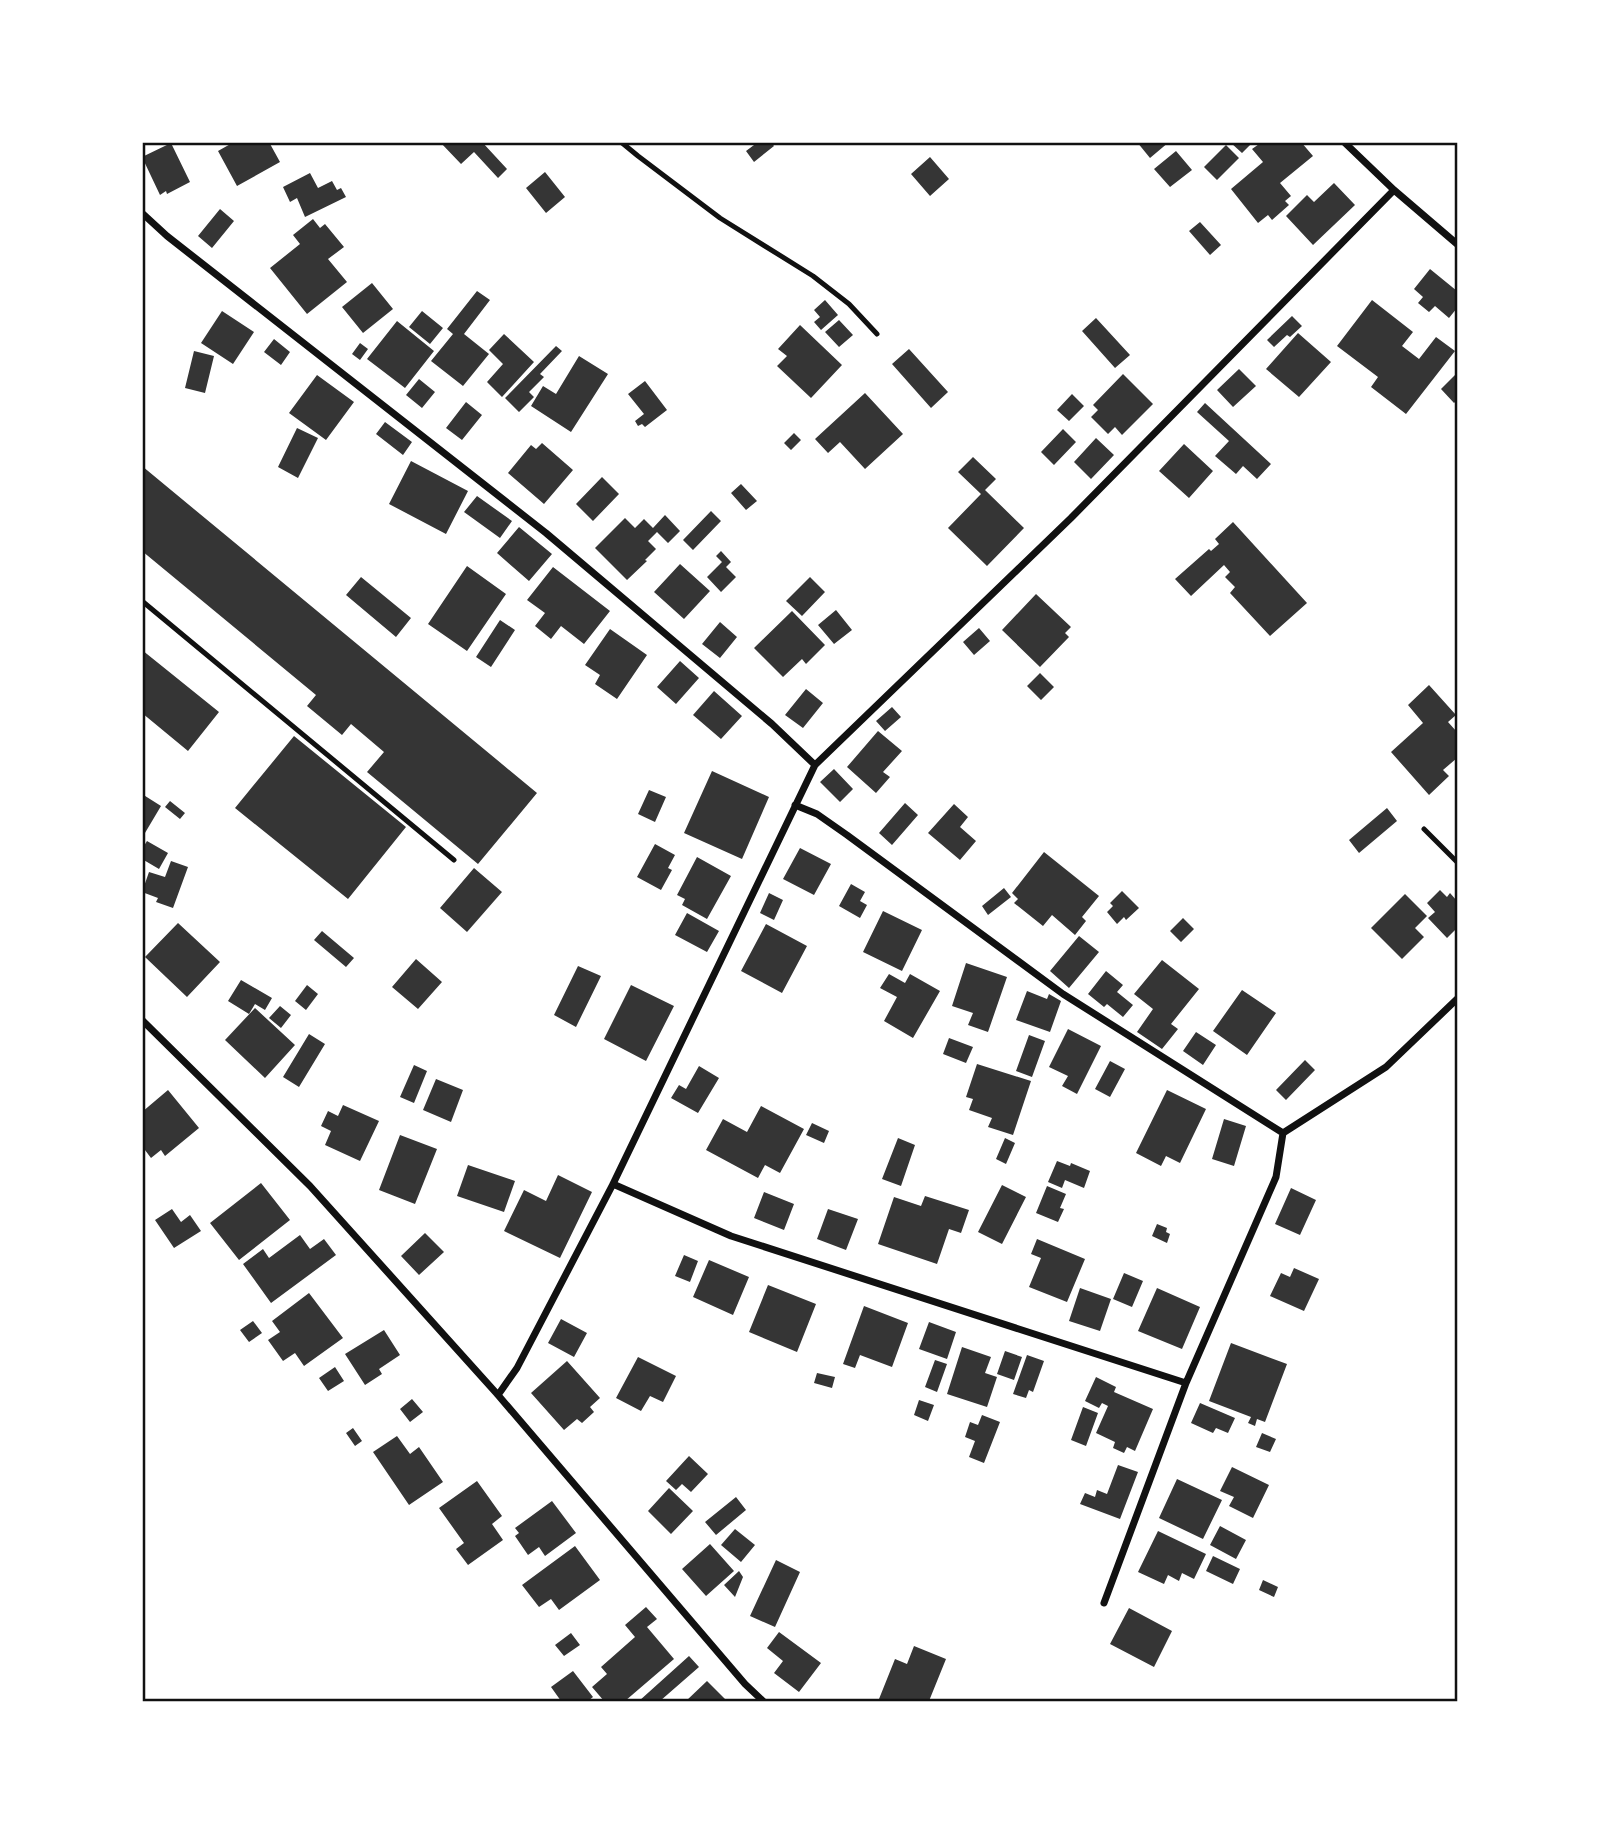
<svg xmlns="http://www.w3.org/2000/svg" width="1599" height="1843" font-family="Raleway,sans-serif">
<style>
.building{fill:#353535}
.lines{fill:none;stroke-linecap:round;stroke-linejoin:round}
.service{stroke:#111;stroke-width:5}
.minor{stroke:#111;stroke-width:7}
.neatline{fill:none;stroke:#111;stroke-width:2.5}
</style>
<rect width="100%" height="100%" fill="#fff"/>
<path class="building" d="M234 142H269L280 162 237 186 218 151Z
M440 142H482L507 169 498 178 474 152 461 164Z
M758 142H771L774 146 754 162 746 151Z
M1137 142H1169L1150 158Z
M1233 142H1253L1242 153 1231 143Z
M1262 142H1301L1313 156 1280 183 1291 196 1285 201 1289 205 1272 220 1268 215 1258 223 1231 189 1263 162 1252 149Z
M171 143 190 182 167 194 166 191 160 195 142 157Z
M1226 145 1239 158 1217 180 1204 167Z
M1176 151 1192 170 1170 187 1154 169Z
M930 157 949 179 930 196 911 174Z
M545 172 565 197 546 213 526 188Z
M310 173 318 188 332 181 337 190 341 188 346 197 305 217 297 198 290 202 283 187Z
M1334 183 1355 205 1313 245 1286 216 1307 195 1314 202Z
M220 209 234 221 212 248 198 236Z
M313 219 320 228 325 224 344 247 328 259 347 282 307 314 270 268 300 244 293 235Z
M1200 222 1221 245 1210 255 1189 231Z
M1430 269 1457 291V308L1449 318 1435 306 1429 312 1418 303 1423 297 1414 289Z
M372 283 393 309 363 333 342 307Z
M477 291 490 300 464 334 489 354 463 386 431 361 453 334 447 329Z
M825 300 838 315 821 330 814 322 820 317 814 310Z
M1372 300 1413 332 1402 346 1419 359 1436 337 1455 351 1406 414 1371 387 1378 377 1337 346Z
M222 311 254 332 233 364 201 343Z
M422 311 443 328 430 344 409 327Z
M1292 316 1302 326 1290 337 1287 335 1274 347 1267 340Z
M1096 318 1130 355 1115 368 1082 331Z
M839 320 853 335 839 347 825 332Z
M397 321 434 351 405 388 367 359Z
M800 325 842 365 811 398 777 366 787 356 778 349Z
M1298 333 1331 362 1299 397 1266 369Z
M504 334 534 362 502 397 487 382 503 364 489 350Z
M274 339 290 352 281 365 264 352Z
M360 343 368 349 360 360 352 354Z
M556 346 562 351 540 374 544 377 529 392 534 397 519 412 505 398Z
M909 349 948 392 931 408 892 364Z
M194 351 214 356 205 393 185 388Z
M579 356 608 374 571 432 531 406 543 386 556 394Z
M1239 369 1256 386 1233 407 1217 390Z
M1457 373V400L1454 403 1441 389Z
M1123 374 1153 404 1122 435 1115 427 1108 434 1091 417 1098 410 1093 405Z
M317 375 354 402 326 440 289 413Z
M419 379 435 392 422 408 406 395Z
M645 381 667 410 645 427 642 424 638 426 635 421 644 414 628 394Z
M865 393 903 434 865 469 840 442 828 453 815 439Z
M1072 394 1084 406 1069 421 1057 410Z
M466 402 482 415 462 440 446 428Z
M1205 403 1271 464 1257 479 1243 466 1236 474 1215 456 1229 441 1197 412Z
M385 422 412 442 403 455 376 434Z
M297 428 318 438 298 478 278 467Z
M1063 429 1076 442 1054 465 1041 452Z
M794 433 801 440 791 450 784 443Z
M1096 438 1114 455 1091 479 1074 462Z
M542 443 573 470 544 504 508 473 531 445 536 449Z
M1184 444 1213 471 1189 498 1159 471Z
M973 457 996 479 985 490 1024 528 987 566 948 528 981 494 958 472Z
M411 461 468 491 446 534 389 504Z
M142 466 537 793 478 864 367 772 384 752 351 724 342 735 307 706 316 695 142 551Z
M602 477 619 494 593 521 576 504Z
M741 484 757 501 746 510 731 493Z
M477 496 512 521 500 538 464 512Z
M711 511 721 521 693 550 683 540Z
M665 515 680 531 668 543 657 532 648 541 656 549 645 560 647 561 627 580 595 548 625 518 635 528 644 519 653 528Z
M1233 522 1307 603 1270 636 1230 593 1235 587 1225 577 1230 572 1224 565 1191 596 1175 579 1209 549 1211 551 1219 544 1215 539Z
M519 527 552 554 529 581 497 553Z
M721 551 731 562 726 567 736 577 721 592 707 577 722 562 716 556Z
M680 564 710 591 684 619 654 592Z
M467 566 506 594 467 651 428 624Z
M553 567 610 611 584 644 561 626 551 639 535 626 545 613 527 600Z
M361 577 411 618 396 637 346 595Z
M810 577 825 592 802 616 786 601Z
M1036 594 1071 627 1065 633 1069 637 1040 667 1002 630Z
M836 610 852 630 834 644 818 625Z
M792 611 825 645 806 664 802 659 783 677 754 648Z
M500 620 515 630 491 667 476 657Z
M720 622 737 637 720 658 702 644Z
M979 628 990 641 974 655 963 642Z
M610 629 647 655 617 699 595 684 600 675 585 665Z
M142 650 219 712 188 751 142 713Z
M680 661 699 678 676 704 657 687Z
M1040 673 1054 687 1041 700 1027 686Z
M1429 685 1456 715 1448 722 1457 732V758L1443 770 1449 776 1429 795 1391 752 1423 723 1408 705Z
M806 689 823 703 803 728 785 715Z
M714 691 742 716 721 739 693 715Z
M892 707 901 717 885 731 876 721Z
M878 731 902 751 883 772 890 777 876 793 847 767Z
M294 736 406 827 348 899 235 808Z
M834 769 853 789 840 802 820 782Z
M712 771 769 797 742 859 684 833Z
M649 790 666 797 655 822 638 814Z
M142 794 161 806 142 838Z
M170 801 185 813 180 819 165 807Z
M905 803 918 815 892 845 879 833Z
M954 804 968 817 960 827 976 841 960 860 928 833Z
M1387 808 1397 821 1359 853 1349 840Z
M147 841 168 853 159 869 142 859V849Z
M655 844 675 855 668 868 672 870 661 890 637 877Z
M800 848 831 864 814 895 783 879Z
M1044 852 1099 896 1082 917 1086 921 1075 935 1052 915 1043 926 1014 903 1018 899 1012 893Z
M697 857 731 876 707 919 682 905 685 899 677 895Z
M171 861 188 867 173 908 156 902 158 898 142 892 149 872 165 877Z
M474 868 502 892 467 932 440 908Z
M851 884 865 892 860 901 867 905 860 918 839 906Z
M1004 888 1011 897 988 915 982 906Z
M1440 890 1447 897 1450 893 1457 901V928L1447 938 1428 918 1435 912 1427 903Z
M1122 891 1139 908 1126 920 1124 917 1117 924 1107 912 1113 906 1110 903Z
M769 893 783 900 774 920 760 913Z
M1405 894 1427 916 1415 928 1424 937 1402 959 1371 928Z
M883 911 922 930 902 971 863 952Z
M687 913 719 931 707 952 675 935Z
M1183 918 1194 929 1181 942 1170 931Z
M178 923 220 962 187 997 145 957Z
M766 924 807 946 782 993 741 971Z
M322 931 354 958 346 967 314 940Z
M1079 936 1099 952 1069 988 1050 971Z
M416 959 442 982 418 1009 392 987Z
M1162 960 1199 989 1171 1024 1178 1029 1162 1049 1137 1032 1153 1009 1134 994Z
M966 963 1007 977 988 1032 968 1025 973 1013 952 1006Z
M578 966 601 976 576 1027 554 1015Z
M1106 971 1123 985 1117 992 1133 1005 1123 1017 1107 1004 1104 1007 1088 994Z
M889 974 905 983 910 974 940 991 913 1038 884 1021 897 997 880 988Z
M241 980 272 998 265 1010 255 1004 249 1014 228 1001Z
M307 985 318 994 306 1010 295 1001Z
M631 985 674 1006 646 1061 604 1039Z
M1242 990 1276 1013 1247 1055 1213 1031Z
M1027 991 1047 999 1049 994 1061 1001 1050 1032 1016 1020Z
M280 1006 291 1015 281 1028 269 1018Z
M255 1008 295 1045 265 1078 225 1040Z
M1068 1029 1101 1046 1077 1094 1062 1086 1068 1076 1049 1067Z
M1196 1032 1216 1045 1203 1065 1183 1051Z
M309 1034 325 1044 299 1087 283 1077Z
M1029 1035 1045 1041 1032 1077 1016 1071Z
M949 1038 973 1047 966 1063 943 1054Z
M1305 1060 1315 1070 1286 1100 1276 1090Z
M1110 1061 1125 1069 1110 1097 1095 1089Z
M977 1064 1031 1081 1013 1135 988 1127 992 1118 969 1110 973 1099 966 1097Z
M414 1065 427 1071 414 1103 400 1097Z
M699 1066 719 1078 698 1113 671 1098 679 1085 686 1089Z
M436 1079 463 1090 451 1122 423 1110Z
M168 1090 199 1128 165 1156 161 1150 151 1158 142 1146V1112Z
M1167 1090 1206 1109 1180 1163 1166 1156 1161 1166 1136 1153Z
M343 1105 379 1121 360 1161 325 1145 331 1131 321 1126 328 1111 338 1116Z
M761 1106 804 1129 780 1173 765 1165 758 1178 706 1150 723 1119 747 1132Z
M1224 1119 1246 1126 1234 1166 1212 1159Z
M812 1123 829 1131 824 1143 806 1135Z
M400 1135 437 1149 415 1204 379 1190Z
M898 1138 915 1145 901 1186 882 1179Z
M1005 1138 1015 1143 1006 1164 996 1159Z
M1057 1161 1070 1166 1071 1163 1090 1171 1084 1188 1065 1180 1062 1188 1048 1182Z
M468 1165 515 1181 504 1212 457 1196Z
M558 1175 592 1192 560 1258 504 1231 524 1190 546 1201Z
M261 1183 290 1220 239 1260 210 1223Z
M1002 1185 1026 1197 1002 1244 978 1232Z
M1047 1186 1066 1194 1060 1208 1064 1209 1058 1222 1036 1213Z
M1291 1188 1316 1200 1300 1235 1275 1224Z
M764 1192 794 1204 784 1230 754 1218Z
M925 1196 969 1210 961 1233 949 1229 937 1264 878 1244 894 1197 921 1206Z
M172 1209 181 1222 190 1215 201 1231 174 1248 155 1220Z
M828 1209 858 1219 846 1250 817 1239Z
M1157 1224 1167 1228 1166 1232 1170 1234 1167 1243 1152 1236Z
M425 1233 444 1252 419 1275 401 1256Z
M300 1235 310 1249 324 1239 336 1255 271 1303 243 1264 263 1249 269 1258Z
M1037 1239 1085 1259 1067 1302 1029 1287 1041 1258 1031 1254Z
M684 1255 698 1261 690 1282 675 1276Z
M709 1260 749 1277 733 1315 693 1297Z
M1294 1268 1319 1279 1304 1311 1270 1296 1281 1273 1290 1277Z
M1124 1273 1143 1281 1132 1307 1113 1299Z
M768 1285 816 1304 797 1352 749 1332Z
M1080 1288 1111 1299 1100 1331 1069 1321Z
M1157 1288 1200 1307 1182 1349 1138 1331Z
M309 1293 343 1338 304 1366 295 1353 283 1361 268 1340 280 1332 272 1321Z
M864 1306 908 1323 892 1367 860 1355 855 1368 843 1364Z
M561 1319 587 1333 574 1357 548 1343Z
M253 1321 262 1333 249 1342 240 1330Z
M929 1322 956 1332 947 1359 919 1349Z
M384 1330 400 1355 379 1369 382 1374 365 1385 345 1354Z
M1231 1343 1287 1364 1265 1422 1257 1419 1255 1426 1248 1423 1251 1417 1209 1401Z
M962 1347 991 1357 985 1373 997 1377 987 1407 947 1394Z
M1005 1351 1022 1357 1014 1380 997 1374Z
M1027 1355 1044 1361 1033 1392 1029 1390 1026 1398 1013 1394Z
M638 1357 676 1376 663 1402 650 1396 641 1411 616 1398Z
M935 1360 947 1364 937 1392 925 1387Z
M567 1361 600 1398 590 1407 594 1412 582 1423 577 1419 564 1430 531 1393Z
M335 1367 344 1381 328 1391 319 1378Z
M817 1373 835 1377 832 1388 814 1383Z
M1096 1377 1116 1387 1114 1392 1153 1409 1135 1451 1127 1447 1124 1453 1113 1448 1115 1442 1096 1433 1108 1406 1102 1403 1099 1408 1085 1401Z
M412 1399 423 1412 410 1422 400 1409Z
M919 1400 934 1405 928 1421 914 1415Z
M1200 1403 1235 1418 1228 1433 1216 1428 1213 1433 1191 1423Z
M1083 1407 1098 1413 1086 1446 1071 1440Z
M982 1415 1000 1422 984 1463 969 1457 975 1441 965 1437 970 1422 978 1425Z
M353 1428 362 1441 355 1446 346 1433Z
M1262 1433 1276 1439 1270 1452 1256 1447Z
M397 1436 410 1454 419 1447 443 1482 409 1505 373 1452Z
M689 1456 708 1474 691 1492 682 1484 676 1490 666 1481Z
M1118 1465 1138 1472 1120 1519 1080 1504 1085 1493 1095 1497 1097 1490 1107 1494Z
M1232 1467 1269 1485 1253 1518 1229 1506 1234 1497 1220 1491Z
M1177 1479 1222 1500 1203 1539 1159 1518Z
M477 1481 502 1516 492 1524 503 1540 468 1565 456 1549 464 1543 439 1508Z
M669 1488 693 1511 671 1534 648 1511Z
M736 1497 746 1510 716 1535 705 1522Z
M552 1501 576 1533 545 1556 539 1547 528 1555 515 1536 519 1533 515 1528Z
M1220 1526 1246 1540 1236 1559 1210 1545Z
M735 1529 755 1545 741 1562 721 1545Z
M1158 1531 1206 1554 1194 1579 1182 1573 1179 1581 1168 1575 1164 1584 1138 1572Z
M710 1544 734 1571 706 1596 682 1569Z
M575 1546 600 1580 559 1610 551 1599 539 1607 522 1585Z
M1213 1556 1240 1569 1233 1584 1206 1571Z
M776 1560 800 1572 775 1627 750 1616Z
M739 1571 743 1577 735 1597 724 1585Z
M1263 1580 1278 1587 1274 1597 1259 1590Z
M646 1607 657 1619 647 1627 674 1659 625 1701H611L609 1699 604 1701 592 1687 607 1674 601 1667 635 1637 625 1625Z
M1129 1608 1172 1631 1154 1667 1110 1644Z
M779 1632 821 1663 799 1692 774 1673 783 1661 767 1648Z
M571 1633 580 1645 564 1656 555 1645Z
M914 1646 946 1659 929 1701H886L879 1699 895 1659 907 1664Z
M689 1656 699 1667 660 1701H639Z
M573 1671 593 1697 588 1701H561L551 1687Z
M707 1681 727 1701H686Z"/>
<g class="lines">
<path class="service" d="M621 142 638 156 720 218 813 276 849 304 877 334
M142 601 454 860
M1424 829 1457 862"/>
<path class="minor" d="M1344 142 1394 190 1457 244
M142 213 167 236 546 533 772 724 815 765
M795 805 817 814 847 835 1063 994 1283 1133 1386 1067 1457 999
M142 1020 310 1186 498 1395 745 1684 763 1701
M613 1184 731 1236 1186 1383 1276 1177 1283 1133
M498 1395 517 1368 613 1184 815 765 1071 518 1394 190
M1104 1603 1186 1383"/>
</g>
<rect width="1599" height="1843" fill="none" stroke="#ffffff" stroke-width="287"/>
<rect x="144" y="144" width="1312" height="1556" class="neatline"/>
</svg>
